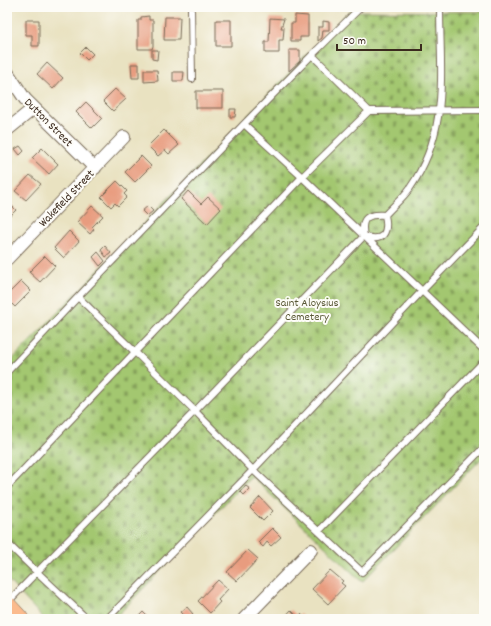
<svg xmlns="http://www.w3.org/2000/svg" width="491" height="626" font-family="Dekko,sans-serif">
<style>
.cemetery{fill:url(#cemetery-stones);stroke:#6f7847}
.building{fill:#e89c7f}
.lines{fill:none;stroke-linecap:round;stroke-linejoin:round}
.service-casing{stroke:#786a57;stroke-width:8}
.minor-casing{stroke:#786a57;stroke-width:14}
.primary-casing{stroke:#786a57;stroke-width:20}
.service{stroke:#fff;stroke-width:6}
.minor{stroke:#fff;stroke-width:12}
.primary{stroke:#fbbb8d;stroke-width:19}
.labels{text-anchor:middle;stroke-width:4;stroke-linejoin:round;paint-order:stroke}
.street-label{font-size:12px;fill:#3b2a1e;stroke:#fdfcf7}
.park-label{font-size:12px;fill:#5a5937;stroke:#fdfcf7}
</style>
<defs>
<pattern id="cemetery-stones" width="16" height="16" patternUnits="userSpaceOnUse"><rect width="16" height="16" fill="#a3c770"/><path d="M2 7V4a2 2 0 0 1 4 0v3zM10 15v-3a2 2 0 0 1 4 0v3z" fill="#86a25b"/></pattern>
</defs>
<rect width="100%" height="100%" fill="#fdfcf7"/>
<filter id="ink" filterUnits="userSpaceOnUse"><feTurbulence type="fractalNoise" baseFrequency=".025" numOctaves="2"/><feDisplacementMap in="SourceGraphic" scale="8" xChannelSelector="R" yChannelSelector="G"/><feConvolveMatrix kernelMatrix="1 2 1 2 8 2 1 2 1" color-interpolation-filters="sRGB"/></filter>
<filter id="wash" filterUnits="userSpaceOnUse"><feTurbulence type="fractalNoise" baseFrequency=".012" numOctaves="4" result="noise"/><feDisplacementMap in="SourceGraphic" scale="16" xChannelSelector="R" yChannelSelector="G"/><feGaussianBlur stdDeviation="0.9" result="paint"/><feColorMatrix in="noise" values="0 0 0 0 0 0 0 0 0 0 0 0 0 0 0 0 0 1.4 0 .05"/><feComposite in="paint" operator="in"/></filter>
<g filter="url(#wash)">
<rect width="100%" height="100%" fill="#e9e2c1"/>
<path class="cemetery" d="M349 11 484 12V456L362 582 251 476 114 619H44L7 579V365Z"/>
<g id="blocks">
<path class="building" d="M295 15 308 16V37H300V41H291V23H295Z
M149 16V20H153V46L152 49H138V20H141V17Z
M165 17H180L179 40H164Z
M270 18 284 19 281 28H284L283 40H279V53H265V42H269Z
M26 20H39V46H32V35H26Z
M216 20H231V46H216Z
M323 21 329 22V30H323L322 38 318 41V27H323Z
M86 47 93 54 87 60 80 53Z
M152 50H158L157 60 152 59Z
M289 50H300V61L289 71Z
M47 63 63 78 53 89 37 74Z
M131 64H139V78H132Z
M144 70H157L158 81 144 82Z
M173 72H184L183 81H173Z
M115 89 126 99 113 111 103 101Z
M196 91H223V108H196Z
M86 102 102 118 92 128 76 112Z
M230 109H236L235 117H230Z
M164 130 179 145 169 154 165 150 158 156 148 146Z
M20 146 24 151 20 155 15 149Z
M42 148 58 164 49 174 32 158Z
M141 156 151 166 135 182 125 172Z
M30 175 41 184 26 200 15 191Z
M117 181 127 191 124 194 127 197 118 206 115 203 111 207 101 197Z
M188 191 201 204 208 197 221 209 207 224 181 199Z
M7 201 16 210 7 219Z
M92 206 103 216 92 227 94 229 90 234 77 222Z
M148 206 153 211 147 216 142 211Z
M69 231 79 241 64 258 54 248Z
M105 246 111 253 106 257 101 250Z
M98 252 105 261 100 266 93 257Z
M45 256 55 266 40 282 29 272Z
M21 281 31 291 15 307 7 299V295Z
M246 486 250 489 244 495 240 491Z
M260 497 273 511 263 521 250 508Z
M272 528 281 537 271 546 267 542 263 547 258 542Z
M248 550 258 559 237 581 227 572Z
M330 570 343 581 341 583 345 586 328 604 312 589Z
M218 580 228 589 218 600 220 602 210 613 198 601Z
M187 607 193 614 190 616 192 619H182L185 616 181 612Z
M291 610 298 617 301 614 306 619H283Z
M143 612 147 616 145 619H136Z"/>
</g>
</g>
<g filter="url(#ink)">
<use href="#blocks" fill-opacity="0" stroke="#786a57" stroke-width="1"/>
<g class="lines">
<defs>
<path id="service" d="M191 7 192 79
M361 7 312 55 369 111 484 110
M440 7C440 73 450 130 410 188 403 198 393 206 385 215 389 233 383 243 364 236L422 291 484 227
M244 124 312 55
M364 236 302 177 135 352 195 411 364 236C360 217 368 214 385 215
M78 297 244 124 302 177 369 111
M7 372 78 297 135 352 7 487
M319 531 484 361
M7 543 37 572 7 603
M87 619 37 572 195 411 253 470 362 572 484 447
M107 619 253 470 422 291 484 350"/>
<path id="minor" d="M7 72 25 99 95 168
M7 130 34 108
M7 259 124 137
M244 619 311 550"/>
<path id="primary" d="M7 606 19 619"/>
</defs>
<use href="#service" class="service-casing"/>
<use href="#minor" class="minor-casing"/>
<use href="#primary" class="primary-casing"/>
<use href="#service" class="service"/>
<use href="#minor" class="minor"/>
<use href="#primary" class="primary"/>
</g>
</g>
<g class="labels">
<g class="street-label">
<text transform="translate(49 122) rotate(45)" y="4">Dutton Street</text>
<text transform="translate(66 198) rotate(-46)" y="4">Wakefield Street</text>
</g>
<g class="park-label">
<text x="307" y="306">Saint Aloysius<tspan x="307" dy="14">Cemetery</tspan></text>
</g>
</g>
<rect width="491" height="626" fill="none" stroke="#fdfcf7" stroke-width="24"/>
<path d="M337 44v6h84v-6" fill="none" stroke="#3b2a1e" stroke-width="2"/>
<text x="343" y="44" font-size="12" fill="#3b2a1e" stroke="#fdfcf7" stroke-width="3" paint-order="stroke">50 m</text>
</svg>
